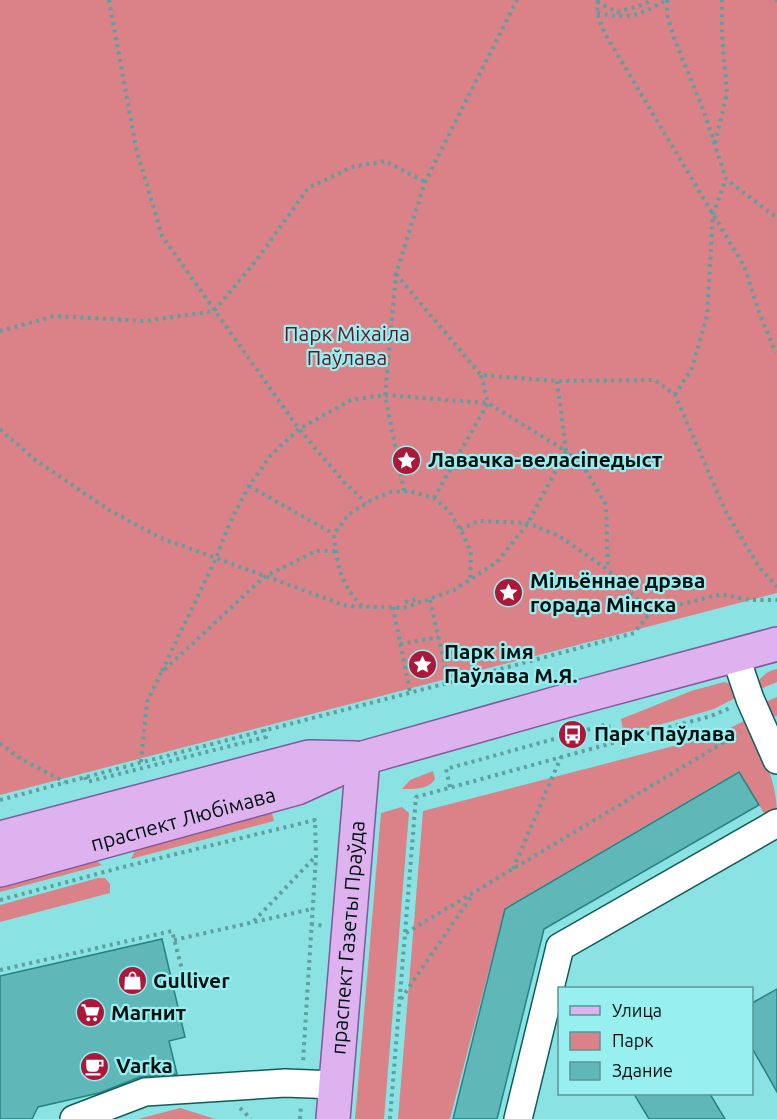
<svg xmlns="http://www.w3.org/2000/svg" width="777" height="1119" font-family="Ubuntu,sans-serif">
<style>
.green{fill:#db8288}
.building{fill:#60b7b8;stroke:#258384;stroke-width:1.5}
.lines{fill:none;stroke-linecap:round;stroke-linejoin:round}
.minor-casing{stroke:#125b5c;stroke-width:30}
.major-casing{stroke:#82589a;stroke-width:36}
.path{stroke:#5e9f9f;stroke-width:4;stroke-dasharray:3 4.5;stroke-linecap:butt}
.minor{stroke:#fff;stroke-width:27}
.major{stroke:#deb2ef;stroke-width:33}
.labels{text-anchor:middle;stroke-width:4.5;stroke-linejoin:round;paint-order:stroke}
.park-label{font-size:21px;fill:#601622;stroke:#98efef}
.poi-label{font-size:21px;font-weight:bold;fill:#001011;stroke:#98efef;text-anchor:start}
.street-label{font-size:21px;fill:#001011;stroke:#98efef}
</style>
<rect width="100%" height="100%" fill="#8ae2e2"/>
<path class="green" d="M0 0H777V593L0 795Z
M777 669V682L755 691C758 679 764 672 777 669Z
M724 682 736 685 739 696 714 709 624 735 621 719 691 691Z
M777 697V716L772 717 765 702Z
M744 721C761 752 777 778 777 815L768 820 739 771 505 908 450 1119H398L423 811 716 735Z
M433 771 435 779C429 790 413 789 402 789L410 780Z
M402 807 409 813 384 1119H355L381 813Z
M271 809 274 821 131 859 138 844Z
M89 856 102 865 0 892V881Z
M98 878H105L110 884V893L0 922V905Z
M180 1108 215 1119H138Z"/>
<path class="building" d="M739 772 759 805 544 929 497 1119H453L505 909Z
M162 939 185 1037 169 1041 177 1074 140 1077 99 1093 38 1107 32 1119H0V976Z
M777 989V1092L752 1048V1003Z
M634 1094H710L725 1119H649Z"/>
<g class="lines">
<defs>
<path id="minor" d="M735 655 750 699 777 760
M74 1119 145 1092 285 1083 336 1085
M518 1119 560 947 777 823"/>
<g id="major">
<path d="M0 838 309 757 355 758"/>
<path id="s1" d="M0 870 297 788 363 758 565 701 777 644"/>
<path id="s2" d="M333 1119 363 758"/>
</g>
</defs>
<use href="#minor" class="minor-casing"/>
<use href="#major" class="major-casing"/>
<path class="path" d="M109 0 136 148 162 236 299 429 344 482 366 503
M598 0 597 13 604 32 744 266 759 312 773 346 777 352
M667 0V14L674 38 703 109 726 179 777 218
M775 0 777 1
M597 2 618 12 644 4 652 0
M597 13C630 19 636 17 666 0
M715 143 727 93 722 36V0
M396 274 481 375 557 381 655 380 675 395 726 512 759 567 777 587
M0 331 55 316 145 321 214 311 258 258 308 188 352 167 385 161 425 182
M557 381 566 451 585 469 606 505 608 569
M675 395 692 368 707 316 713 214 726 179
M0 429 34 459 109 510 161 538 347 606 404 608 454 590 497 562 528 523 566 451 488 403 385 395 351 400 299 429 271 455 249 486 230 522 216 558 161 673
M249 486 334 534
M404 491 385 395 396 274 425 182 517 0
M434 498 488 403 481 375
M460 529 479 521 528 523 559 536 608 570 651 612
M430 600 449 684
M405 602 419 599
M362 606C340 584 337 564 334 534L349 514 373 499 391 492 409 491 434 498 449 511 463 534 471 552 470 580
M393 607 410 692
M400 644 439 637
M0 743 21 759 65 782
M141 762 147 702 161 673 264 577 316 551H336
M85 777 87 782 266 737 264 729
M450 787 446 769 608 724 612 743
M0 800C211 743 423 691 634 633L651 612 721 594 749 600H777
M513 869 561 757
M0 900 123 867 315 820 316 857 303 1061
M254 921 315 857
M311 924 325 926
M406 933 741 732
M174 940 312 909
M0 970 172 931 186 985 173 988
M401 999 471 897
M240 1108 251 1119
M300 1119 301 1105
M390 1119 416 797 711 716 730 708"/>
<use href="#minor" class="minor"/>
<use href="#major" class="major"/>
</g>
<defs>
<symbol id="sight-disc" viewBox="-11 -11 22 22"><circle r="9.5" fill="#ad183a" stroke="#98efef"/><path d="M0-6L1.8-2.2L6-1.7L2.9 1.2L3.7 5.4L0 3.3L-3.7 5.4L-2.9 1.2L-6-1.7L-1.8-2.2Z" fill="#fff"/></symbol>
<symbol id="bus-disc" viewBox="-11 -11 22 22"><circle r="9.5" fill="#ad183a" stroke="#98efef"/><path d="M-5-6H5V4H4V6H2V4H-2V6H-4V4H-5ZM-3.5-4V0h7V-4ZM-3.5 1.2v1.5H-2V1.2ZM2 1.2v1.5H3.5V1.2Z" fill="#fff"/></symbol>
<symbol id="shop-disc" viewBox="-11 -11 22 22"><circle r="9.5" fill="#ad183a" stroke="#98efef"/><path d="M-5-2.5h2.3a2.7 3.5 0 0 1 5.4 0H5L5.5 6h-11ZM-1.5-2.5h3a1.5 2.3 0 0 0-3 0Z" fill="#fff"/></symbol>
<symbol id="supermarket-disc" viewBox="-11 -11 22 22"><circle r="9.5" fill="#ad183a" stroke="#98efef"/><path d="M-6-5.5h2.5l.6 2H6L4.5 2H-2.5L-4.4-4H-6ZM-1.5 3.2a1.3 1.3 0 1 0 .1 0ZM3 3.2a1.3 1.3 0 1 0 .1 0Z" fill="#fff"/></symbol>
<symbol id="cafe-disc" viewBox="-11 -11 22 22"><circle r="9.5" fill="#ad183a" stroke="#98efef"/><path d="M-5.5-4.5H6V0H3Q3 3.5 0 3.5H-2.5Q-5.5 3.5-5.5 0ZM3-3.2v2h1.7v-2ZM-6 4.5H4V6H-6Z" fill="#fff"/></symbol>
</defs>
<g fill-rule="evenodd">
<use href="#sight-disc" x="390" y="444" width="33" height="33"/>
<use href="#sight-disc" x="492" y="576" width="33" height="33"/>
<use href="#sight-disc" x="406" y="648" width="33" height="33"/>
<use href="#bus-disc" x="556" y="718" width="33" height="33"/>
<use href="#shop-disc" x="116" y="964" width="33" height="33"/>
<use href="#supermarket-disc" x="74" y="996" width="33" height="33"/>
<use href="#cafe-disc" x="78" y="1050" width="33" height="33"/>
</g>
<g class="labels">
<g class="park-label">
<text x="347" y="341">Парк Міхаіла<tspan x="347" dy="24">Паўлава</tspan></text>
</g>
<g class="poi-label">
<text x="428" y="467">Лавачка-веласіпедыст</text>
<text x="530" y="588">Мільённае дрэва<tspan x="530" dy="24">горада Мінска</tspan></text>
<text x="444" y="659">Парк імя<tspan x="444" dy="24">Паўлава М.Я.</tspan></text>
<text x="594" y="741">Парк Паўлава</text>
<text x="153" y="988">Gulliver</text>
<text x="111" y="1020">Магнит</text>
<text x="116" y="1073">Varka</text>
</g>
<g class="street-label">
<text dy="7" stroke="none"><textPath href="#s1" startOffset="190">праспект Любімава</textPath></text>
<text dy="7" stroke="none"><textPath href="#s2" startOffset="182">праспект Газеты Праўда</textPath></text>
</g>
</g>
<rect x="558" y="987" width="195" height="108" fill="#98efef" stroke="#5b9696" stroke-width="1.5"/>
<rect x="570" y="1006" width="30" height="9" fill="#deb2ef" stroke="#5b9696" stroke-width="1.5"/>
<text x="612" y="1017" font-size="18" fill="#001011">Улица</text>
<rect x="570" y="1032" width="30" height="18" fill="#db8288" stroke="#5b9696" stroke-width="1.5"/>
<text x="612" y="1047" font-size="18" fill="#001011">Парк</text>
<rect x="570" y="1062" width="30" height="18" fill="#60b7b8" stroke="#5b9696" stroke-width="1.5"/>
<text x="612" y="1077" font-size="18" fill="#001011">Здание</text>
</svg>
